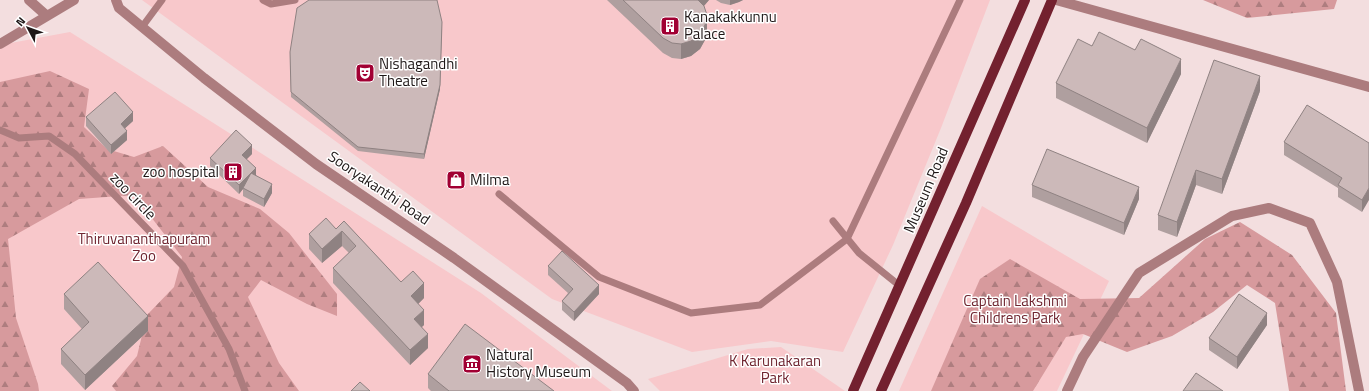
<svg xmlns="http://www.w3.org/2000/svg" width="1369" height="391" font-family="'Titillium Web',sans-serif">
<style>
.green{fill:#f8c8cb}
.forest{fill:url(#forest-firs)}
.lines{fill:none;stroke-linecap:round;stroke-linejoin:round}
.lane{stroke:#ac7c7e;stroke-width:7}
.street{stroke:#ac7c7e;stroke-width:10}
.primary{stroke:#73212f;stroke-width:10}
.wall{fill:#af9f9f}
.shaded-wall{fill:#8f8282}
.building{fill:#ccb9b9;stroke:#8f8282}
.labels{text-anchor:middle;stroke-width:3;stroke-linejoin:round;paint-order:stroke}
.poi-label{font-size:15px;fill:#1e1717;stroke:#fff;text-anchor:start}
.street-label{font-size:15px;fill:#1e1717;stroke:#fff}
.park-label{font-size:15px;fill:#6f2530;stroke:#fff}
</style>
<defs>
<pattern id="forest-firs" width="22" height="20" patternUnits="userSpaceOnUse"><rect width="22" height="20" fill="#d79a9d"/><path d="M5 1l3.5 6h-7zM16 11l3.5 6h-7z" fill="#ae7d7f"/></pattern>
</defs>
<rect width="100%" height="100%" fill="#f3dedf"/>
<path class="green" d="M142 0H990L941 128 893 245 843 352 771 341 692 352 552 299Z
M70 32 481 293 612 391H0V45Z
M982 206 1109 281 1057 391H899Z
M781 347 845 391H660L648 379 748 349Z"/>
<path class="forest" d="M1203 0H1337L1334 9 1247 18Z
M50 71 89 89 84 127 107 149 134 157 163 146 208 187 260 209 289 233 337 294V316L307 304 261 280 248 297 279 363 299 391H116L112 386 137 356 147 315 174 287 182 257 134 195 79 199 8 239 16 318 38 384 39 391H0V82Z
M1240 222 1292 255 1336 313 1346 391H1289L1275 303 1247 285 1213 312 1172 336 1127 352 1083 334 1066 337 1033 391H931L980 279 1010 259 1080 299 1139 298 1205 239Z"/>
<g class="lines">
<path class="lane" d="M263 0 271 4 295 0
M142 27 162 0
M0 130 19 138 49 136 75 154 183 266 229 349 245 391
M499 194 599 277 691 313 760 305 847 239 960 0
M833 221 859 253 900 286"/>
<path class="street" d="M29 0 47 16
M116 0 119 8 204 78 316 164 454 258 627 383 634 391
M1056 0 1369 87
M0 44 74 0
M1067 391 1083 357 1139 273 1232 216 1269 208 1310 223 1337 282 1359 391"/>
<path class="primary" d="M853 391 1025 0
M881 391 966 203 1052 0"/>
</g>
<path class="wall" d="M607 0H709L704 6 707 30 705 40 700 49 691 56 681 59 672 58 663 53Z
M716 0H743L739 2 730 5 721 3Z
M1092 46 1181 74 1147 143 1056 98V83Z
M290 52 440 89 424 159 358 151 291 97Z
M1260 91 1222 194 1196 185 1177 237 1158 230V215Z
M86 117 133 121 125 128 127 140 111 154 86 126Z
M1284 142 1369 143 1362 212 1338 197V188L1284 155Z
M252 154 246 159 256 175 272 193 264 207 243 196V189L239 194 210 166V158Z
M1032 185 1139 199 1124 235 1032 197Z
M344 221 401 282 424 298 418 304 424 325 422 327 428 348 410 365 333 283V268L349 253 342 246 322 263 309 249V234L336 229Z
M548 266 599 294 574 321 562 310V301L568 293 548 275Z
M64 294 148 331 85 390 61 364V349L82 329 64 309Z
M1267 325 1237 369 1209 350V338Z
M428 374 554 391H431L428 388Z"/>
<path class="shaded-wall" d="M697 0H709L697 14Z
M730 0H743L739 2 730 5Z
M707 15V30L705 40 700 49 691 56 681 59V44Z
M442 22 440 89 424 159V154Z
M1181 59V74L1147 143V128Z
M1260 76V91L1222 194V179Z
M133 112V121L121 132V124Z
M127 131V140L111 154V145Z
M252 145V154L242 164V155Z
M256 168V177L243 188V189L239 194V185Z
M1196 170V185L1177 237V222Z
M272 184V193L264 207V199Z
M1139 187V199L1124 235V223Z
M1369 188V200L1362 212V200Z
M342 231V246L322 263V249Z
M424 283V298L411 311V296Z
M599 285V294L574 321V312Z
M424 310V325L414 334V319Z
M1267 313V325L1237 369V357Z
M148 316V331L85 390V375Z
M428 334V348L410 365V350Z"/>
<path class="building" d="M309 0H437L442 22 440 85 424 154 358 147 291 92 290 52 297 8Z
M623 0H698L704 6 707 15 705 25 700 34 691 41 681 44 672 43 663 38Z
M1099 32 1135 50 1141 39 1181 59 1147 128 1056 83 1078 39 1092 46Z
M1214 60 1260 76 1222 179 1196 170 1177 222 1158 215Z
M115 92 133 112 121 124 127 131 111 145 86 117Z
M1307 105 1369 143V188L1362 200 1338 185 1342 178 1284 142Z
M236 130 252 145 242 155 256 168 239 185 210 158Z
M1047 149 1139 187 1124 223 1032 185Z
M251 173 272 184 264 199 243 188Z
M326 218 336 229 344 221 401 282 413 271 424 283 411 296 424 310 414 319 428 334 410 350 333 268 356 246 342 231 322 249 309 234Z
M562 251 599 285 574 312 562 301 573 289 548 266Z
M98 262 148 316 85 375 61 349 89 322 64 294Z
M1239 294 1267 313 1237 357 1209 338Z
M465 324 554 391H449L428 374Z
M1196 373 1223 391H1183Z
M360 382 370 391H351Z"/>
<defs>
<symbol id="building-square" viewBox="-11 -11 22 22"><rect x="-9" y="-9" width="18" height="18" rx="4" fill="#a10033" stroke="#fff"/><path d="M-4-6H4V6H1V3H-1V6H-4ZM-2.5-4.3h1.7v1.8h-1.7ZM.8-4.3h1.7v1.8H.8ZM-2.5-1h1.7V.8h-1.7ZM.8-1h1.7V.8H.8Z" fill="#fff"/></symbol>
<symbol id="theatre-square" viewBox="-11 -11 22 22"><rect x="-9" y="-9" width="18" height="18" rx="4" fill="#a10033" stroke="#fff"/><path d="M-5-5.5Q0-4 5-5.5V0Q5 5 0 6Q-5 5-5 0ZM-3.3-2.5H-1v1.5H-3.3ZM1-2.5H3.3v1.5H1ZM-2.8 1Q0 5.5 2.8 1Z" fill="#fff"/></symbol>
<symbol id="shop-square" viewBox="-11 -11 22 22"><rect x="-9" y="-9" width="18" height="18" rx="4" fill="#a10033" stroke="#fff"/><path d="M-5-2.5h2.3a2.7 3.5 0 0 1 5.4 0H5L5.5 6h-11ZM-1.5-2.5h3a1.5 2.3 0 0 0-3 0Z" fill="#fff"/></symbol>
<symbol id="museum-square" viewBox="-11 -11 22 22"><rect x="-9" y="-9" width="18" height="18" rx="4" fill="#a10033" stroke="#fff"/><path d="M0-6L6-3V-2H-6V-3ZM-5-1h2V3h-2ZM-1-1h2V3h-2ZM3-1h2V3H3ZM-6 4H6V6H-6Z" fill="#fff"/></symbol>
</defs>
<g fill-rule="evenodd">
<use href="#building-square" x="659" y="15" width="22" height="22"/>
<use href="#theatre-square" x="354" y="62" width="22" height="22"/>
<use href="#building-square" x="222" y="161" width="22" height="22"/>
<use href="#shop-square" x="445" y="169" width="22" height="22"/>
<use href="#museum-square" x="461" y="353" width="22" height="22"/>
</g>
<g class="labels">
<g class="poi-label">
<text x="684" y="22">Kanakakkunnu<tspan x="684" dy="17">Palace</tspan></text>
<text x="379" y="69">Nishagandhi<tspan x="379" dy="17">Theatre</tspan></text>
<text x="219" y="177" text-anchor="end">zoo hospital</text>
<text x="470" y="185">Milma</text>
<text x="486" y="360">Natural<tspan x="486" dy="17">History Museum</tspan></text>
</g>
<g class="street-label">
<text transform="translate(379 188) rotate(34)" y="5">Sooryakanthi Road</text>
<text transform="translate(926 190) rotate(-67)" y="5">Museum Road</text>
<text transform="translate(133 196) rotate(46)" y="5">zoo circle</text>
</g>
<g class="park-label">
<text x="144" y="244">Thiruvananthapuram<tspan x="144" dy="17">Zoo</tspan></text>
<text x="1015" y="306">Captain Lakshmi<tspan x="1015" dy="17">Childrens Park</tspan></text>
<text x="775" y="366">K Karunakaran<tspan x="775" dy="17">Park</tspan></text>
</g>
</g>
<g transform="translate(28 28) rotate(311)" stroke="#ffffff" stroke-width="3" paint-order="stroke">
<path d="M0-3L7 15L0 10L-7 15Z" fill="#1e1717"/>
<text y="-6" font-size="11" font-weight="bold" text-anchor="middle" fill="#1e1717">N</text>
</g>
</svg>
